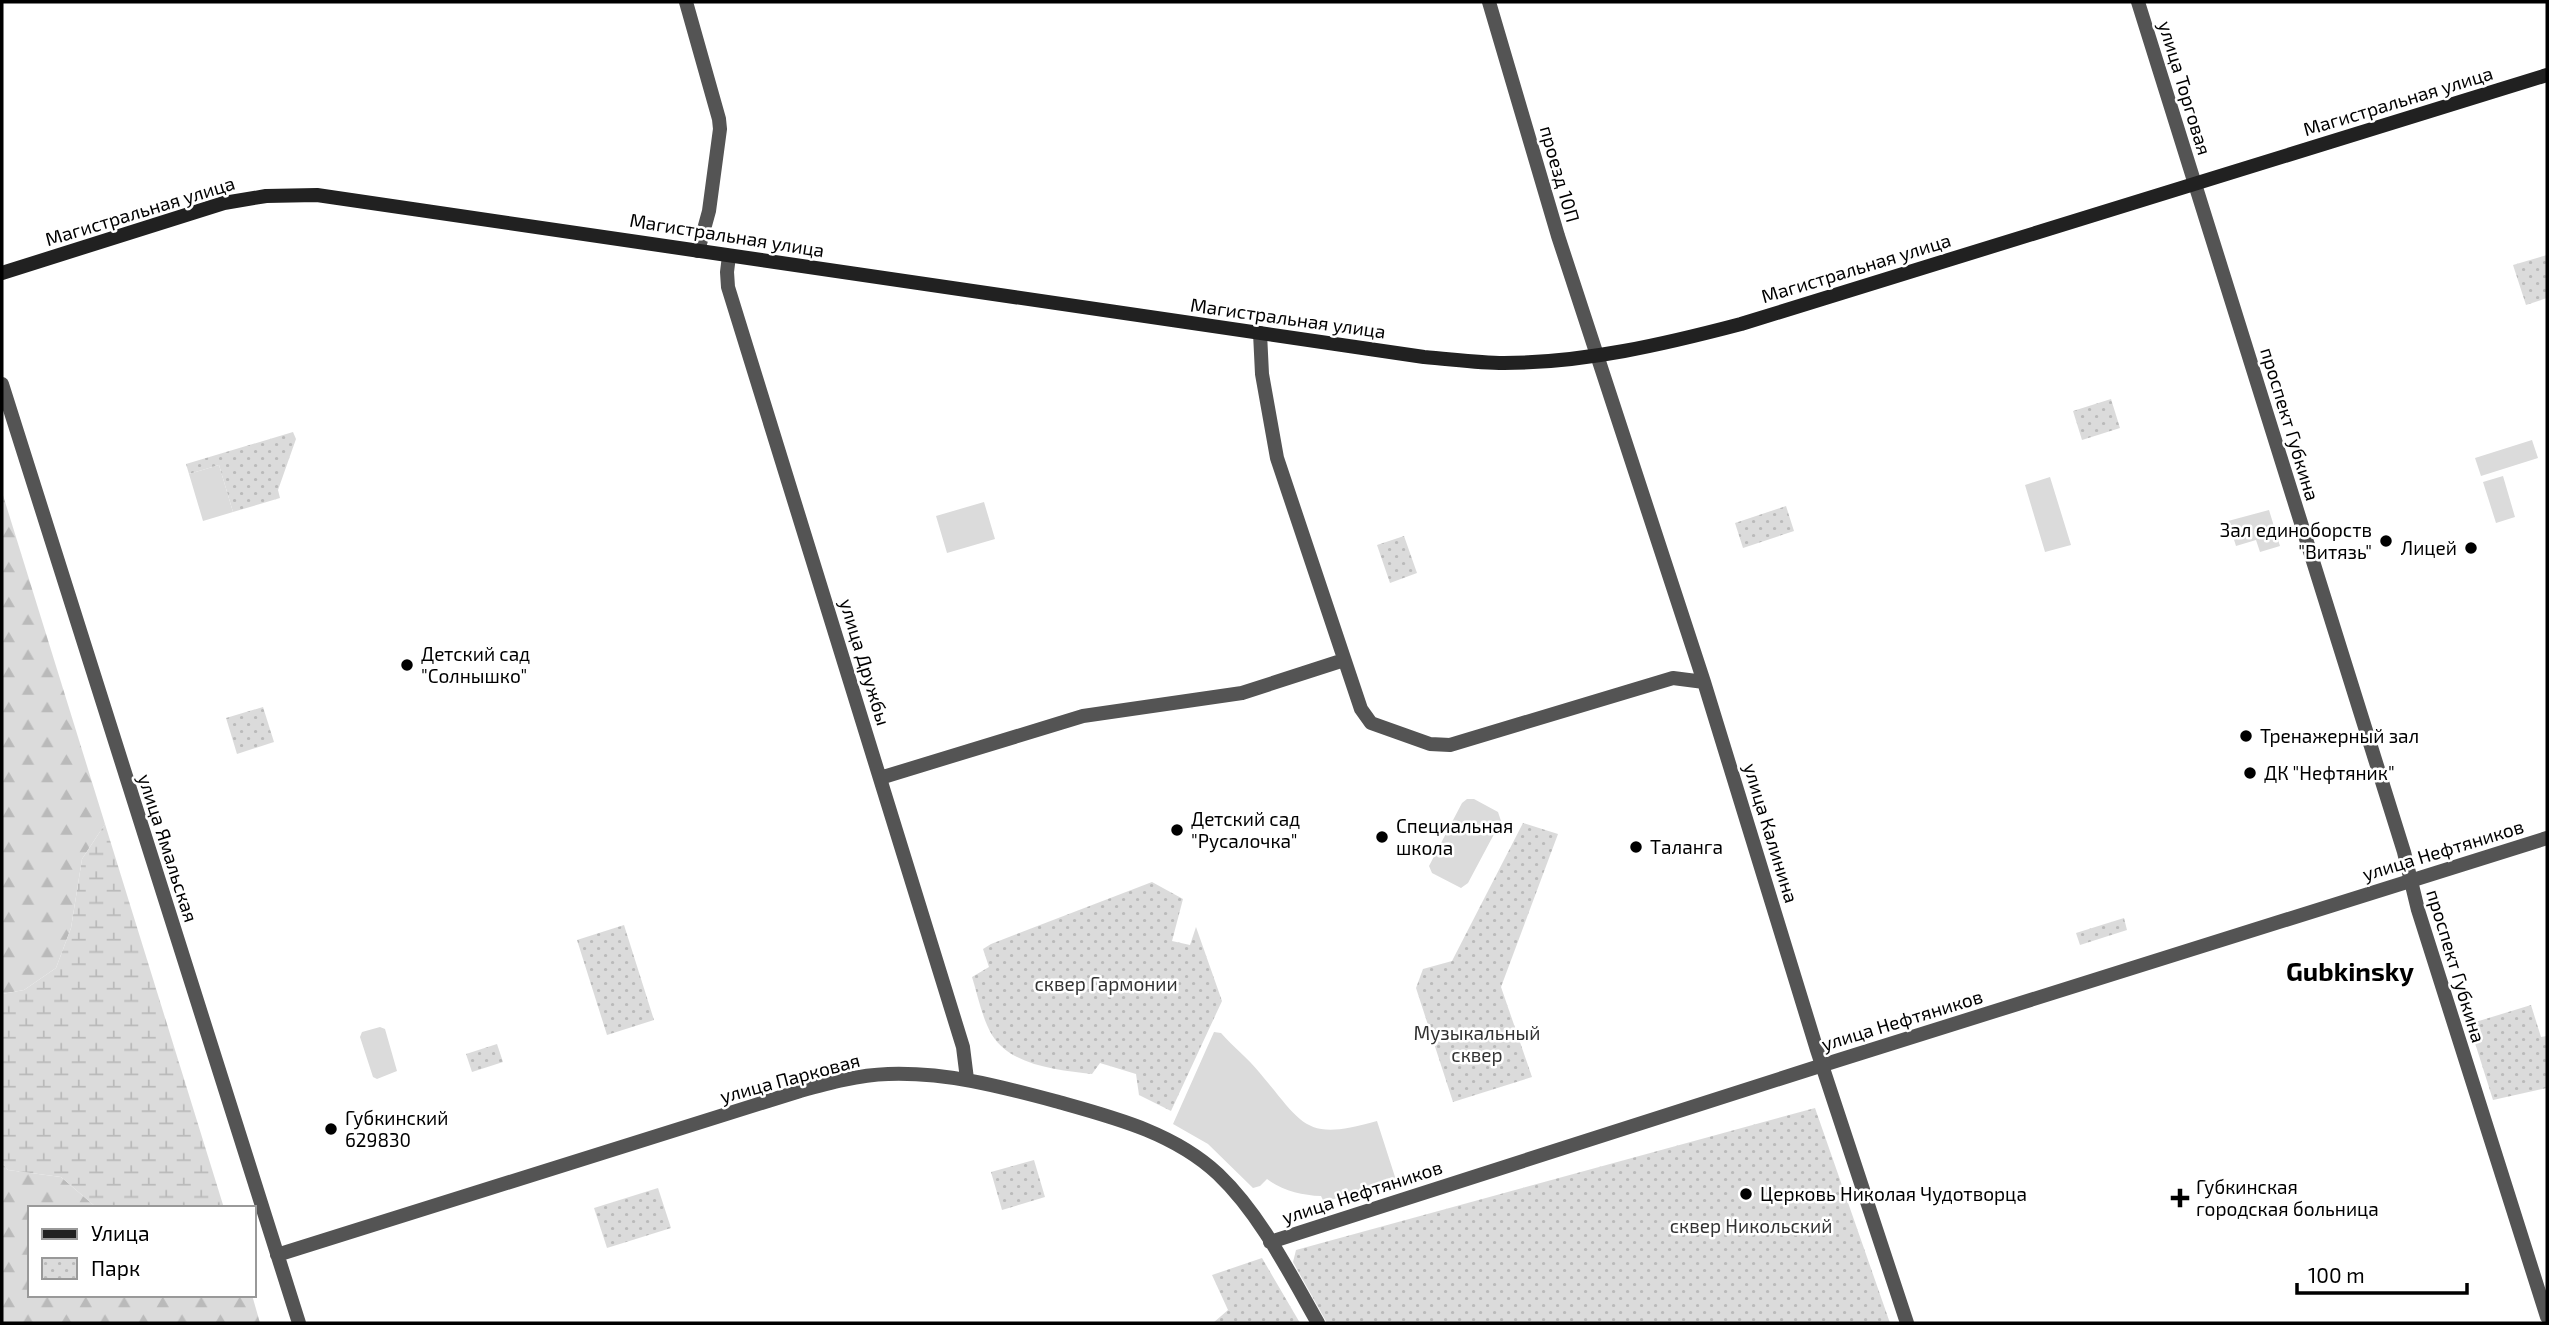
<svg xmlns="http://www.w3.org/2000/svg" width="2549" height="1325" font-family="'Exo 2',sans-serif">
<style>
.green{fill:#dbdbdb}
.forest{fill:url(#forest-firs)}
.wetland{fill:url(#wetland-marsh)}
.park{fill:url(#park-dots)}
.lines{fill:none;stroke-linecap:round;stroke-linejoin:round}
.street{stroke:#545454;stroke-width:14}
.secondary{stroke:#212121;stroke-width:14}
.poi-dot{fill:#000;stroke:#fff;stroke-width:2.5}
.labels{text-anchor:middle;stroke-width:5;stroke-linejoin:round;paint-order:stroke}
.street-label{font-size:19px;fill:#000;stroke:#fff}
.poi-label{font-size:19px;fill:#000;stroke:#fff;text-anchor:start}
.park-label{font-size:19px;fill:#323232;stroke:#fff}
.district-label{font-size:26px;font-weight:bold;fill:#000;stroke:#fff}
</style>
<defs>
<pattern id="forest-firs" width="22" height="20" patternUnits="userSpaceOnUse" patternTransform="scale(1.75)"><rect width="22" height="20" fill="#dbdbdb"/><path d="M5 1l3.5 6h-7zM16 11l3.5 6h-7z" fill="#bababa"/></pattern>
<pattern id="wetland-marsh" width="20" height="14" patternUnits="userSpaceOnUse" patternTransform="scale(1.75)"><rect width="20" height="14" fill="#dbdbdb"/><path d="M1 5h8M5 5V1M11 12h8M15 12V8" fill="none" stroke="#bababa"/></pattern>
<pattern id="park-dots" width="8" height="8" patternUnits="userSpaceOnUse" patternTransform="scale(1.75)"><rect width="8" height="8" fill="#dbdbdb"/><path d="M2 2h.1M6 6h.1" fill="none" stroke="#bababa" stroke-width="1.8" stroke-linecap="round"/></pattern>
</defs>
<rect width="100%" height="100%" fill="#fff"/>
<path class="green" d="M2532 440 2538 458 2481 476 2475 458Z
M219 465 233 512 203 521 189 474Z
M2503 476 2515 517 2496 523 2483 482Z
M2050 477 2071 545 2045 552 2025 485Z
M984 502 995 539 947 553 936 516Z
M2269 510 2280 546 2260 552 2256 540 2236 546 2228 521Z
M1467 799H1474L1498 812 1501 821 1468 883 1461 888 1432 873 1429 866 1462 803Z
M380 1027 385 1029 397 1071 377 1079 373 1077 360 1037 362 1032Z
M1214 1032 1221 1033C1233 1047 1248 1058 1259 1072 1304 1125 1304 1142 1377 1121L1396 1180 1324 1202 1321 1196C1302 1195 1283 1191 1267 1179L1260 1186 1253 1188 1208 1144 1173 1124Z"/>
<path class="forest" d="M2 492 105 824 82 859 71 928 56 968 24 990 2 994Z
M2 1163 8 1170 61 1177 97 1208H30V1295H252L260 1323H2Z"/>
<path class="wetland" d="M105 824 224 1208H97L61 1177 8 1170 2 1163V994L24 990 56 968 71 928 82 859Z"/>
<path class="park" d="M2547 255V298L2526 305 2513 265Z
M2111 399 2120 428 2082 440 2073 411Z
M293 432 296 439 278 490 280 498 233 512 219 465 189 474 186 464Z
M1786 506 1794 531 1743 548 1735 523Z
M1404 536 1417 573 1390 583 1377 545Z
M263 707 274 742 237 754 226 718Z
M1523 823 1558 834 1501 987 1532 1077 1453 1102 1416 988 1423 969 1452 961Z
M1152 882 1183 899 1172 941 1190 945 1196 927 1222 1001 1171 1111 1139 1095 1136 1074 1100 1063 1092 1074C1059 1070 1011 1066 992 1035 982 1018 978 996 972 977L989 967 983 949 991 944Z
M2124 918 2127 930 2080 945 2076 933Z
M624 925 654 1020 607 1035 577 940Z
M2531 1005 2541 1037 2547 1036V1088L2493 1100 2469 1024Z
M497 1044 503 1062 472 1072 466 1054Z
M1815 1108 1890 1323H1327L1293 1262 1296 1250Z
M1034 1160 1045 1197 1002 1210 991 1172Z
M658 1188 671 1228 607 1248 594 1208Z
M1262 1258 1300 1323H1213L1228 1310 1212 1275Z"/>
<g class="lines">
<path class="street" d="M686 2 719 119 720 129 709 211 698 251
M1489 2 1558 236 1704 682 1817 1050 1907 1323
M2138 2 2404 852 2418 910 2547 1317
M729 256 727 272 728 287 963 1047 967 1079
M1260 333 1262 374 1277 458 1361 709 1371 723 1430 744 1450 745 1673 678 1704 682
M2 384 299 1323
M880 778 1083 716 1242 693 1344 660
M1270 1242 1823 1065 2547 838
M277 1255 800 1091C829 1083 858 1075 888 1074 946 1072 999 1086 1055 1101 1112 1117 1173 1132 1218 1174 1260 1214 1289 1272 1318 1323"/>
<path class="secondary" d="M2 273 224 203 266 196 317 195 1424 357C1451 359 1477 363 1504 363 1584 363 1665 344 1741 324L2547 75"/>
</g>
<g class="poi-dot">
<circle cx="2386" cy="541" r="7"/>
<circle cx="2471" cy="548" r="7"/>
<circle cx="407" cy="665" r="7"/>
<circle cx="2246" cy="736" r="7"/>
<circle cx="2250" cy="773" r="7"/>
<circle cx="1177" cy="830" r="7"/>
<circle cx="1382" cy="837" r="7"/>
<circle cx="1636" cy="847" r="7"/>
<circle cx="331" cy="1129" r="7"/>
<circle cx="1746" cy="1194" r="7"/>
<path d="M2176.5 1187.5h7v7h7v7h-7v7h-7v-7h-7v-7h7z"/>
</g>
<g class="labels">
<g class="street-label">
<text transform="translate(2185 88) rotate(73)" y="7">улица Торговая</text>
<text transform="translate(2398 101) rotate(-17)" y="7">Магистральная улица</text>
<text transform="translate(1560 174) rotate(74)" y="7">проезд 10П</text>
<text transform="translate(140 211) rotate(-17)" y="7">Магистральная улица</text>
<text transform="translate(727 235) rotate(9)" y="7">Магистральная улица</text>
<text transform="translate(1856 268) rotate(-17)" y="7">Магистральная улица</text>
<text transform="translate(1288 318) rotate(8)" y="7">Магистральная улица</text>
<text transform="translate(2290 424) rotate(73)" y="7">проспект Губкина</text>
<text transform="translate(865 662) rotate(73)" y="7">улица Дружбы</text>
<text transform="translate(1771 833) rotate(73)" y="7">улица Калинина</text>
<text transform="translate(168 848) rotate(72)" y="7">улица Ямальская</text>
<text transform="translate(2443 850) rotate(-17)" y="7">улица Нефтяников</text>
<text transform="translate(2456 966) rotate(73)" y="7">проспект Губкина</text>
<text transform="translate(1902 1020) rotate(-17)" y="7">улица Нефтяников</text>
<text transform="translate(790 1078) rotate(-15)" y="7">улица Парковая</text>
<text transform="translate(1362 1192) rotate(-18)" y="7">улица Нефтяников</text>
</g>
<g class="poi-label">
<text x="2372" y="537" text-anchor="end">Зал единоборств<tspan x="2372" dy="22">"Витязь"</tspan></text>
<text x="2457" y="555" text-anchor="end">Лицей</text>
<text x="421" y="661">Детский сад<tspan x="421" dy="22">"Солнышко"</tspan></text>
<text x="2260" y="743">Тренажерный зал</text>
<text x="2264" y="780">ДК "Нефтяник"</text>
<text x="1191" y="826">Детский сад<tspan x="1191" dy="22">"Русалочка"</tspan></text>
<text x="1396" y="833">Специальная<tspan x="1396" dy="22">школа</tspan></text>
<text x="1650" y="854">Таланга</text>
<text x="345" y="1125">Губкинский<tspan x="345" dy="22">629830</tspan></text>
<text x="2196" y="1194">Губкинская<tspan x="2196" dy="22">городская больница</tspan></text>
<text x="1760" y="1201">Церковь Николая Чудотворца</text>
</g>
<g class="park-label">
<text x="1106" y="991">сквер Гармонии</text>
<text x="1477" y="1040">Музыкальный<tspan x="1477" dy="22">сквер</tspan></text>
<text x="1751" y="1233">сквер Никольский</text>
</g>
<g class="district-label">
<text x="2350" y="981">Gubkinsky</text>
</g>
</g>
<rect width="2549" height="1325" fill="none" stroke="#000000" stroke-width="7"/>
<rect x="28" y="1206" width="228" height="91" fill="#ffffff" stroke="#999999" stroke-width="2"/>
<rect x="42" y="1229" width="35" height="10" fill="#212121" stroke="#999999" stroke-width="2"/>
<text x="91" y="1241" font-size="21" fill="#000000">Улица</text>
<rect x="42" y="1258" width="35" height="21" fill="url(#park-dots)" stroke="#999999" stroke-width="2"/>
<text x="91" y="1276" font-size="21" fill="#000000">Парк</text>
<path d="M2297 1283v10h170v-10" fill="none" stroke="#000000" stroke-width="3.5"/>
<text x="2308" y="1283" font-size="21" fill="#000000" stroke="#ffffff" stroke-width="5" paint-order="stroke">100 m</text>
</svg>
